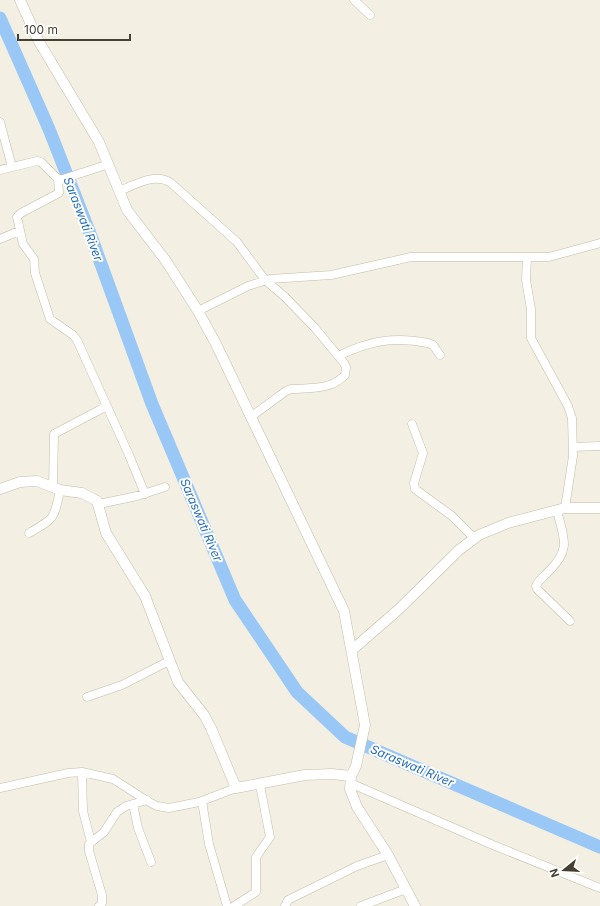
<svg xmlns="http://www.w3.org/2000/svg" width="600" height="906" font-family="Inter,sans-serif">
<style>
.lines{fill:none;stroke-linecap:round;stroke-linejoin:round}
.river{stroke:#99c7f6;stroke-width:13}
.minor-casing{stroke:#c2bca8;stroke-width:9}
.tertiary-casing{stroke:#c2bca8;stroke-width:11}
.minor{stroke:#fff;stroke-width:8}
.tertiary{stroke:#fff;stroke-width:10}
.labels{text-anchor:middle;stroke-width:4;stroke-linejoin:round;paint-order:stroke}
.water-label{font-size:12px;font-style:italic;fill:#246cba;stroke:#fff}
</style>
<rect width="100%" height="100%" fill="#f3f0e3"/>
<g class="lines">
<path class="river" d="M0 18 49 129 89 231 152 404 235 600 297 692 345 737 600 847"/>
<defs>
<path id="minor" d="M354 0 370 15
M0 122 12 167
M0 170 37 161 41 162 58 179H63L109 164
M58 179 59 193 21 213 17 217 23 244 34 259 35 273 50 319 73 335 77 340 129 455 145 494
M119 191C135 185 155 172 171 183L237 242 265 280 284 296 315 328 344 363 346 367 345 375C331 390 311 388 291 389L286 391 252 416
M0 239 19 231
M527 258 526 280 531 309V338L568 406 572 418 573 456 565 508
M198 311 248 286 270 279 331 275 411 257H549L600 243
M338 356C369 341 394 336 428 343L433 345 440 355
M412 424 423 453 414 483 415 489 452 516 474 538
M573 447 600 446
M53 486 54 434 107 406
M99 504 137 496 165 487
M557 510C563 537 572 548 550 570 545 576 539 579 536 586L537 589 570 621
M29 533C55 518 54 519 60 490
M87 697 122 685 169 661
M82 772 83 811 91 842
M350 783 493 845 600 888
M0 788 68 773 82 772 113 779 149 802 157 806 169 808 199 802 236 788
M202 801 209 844 227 906
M133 804 138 828 151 862
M99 906 102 903V895L89 851V844L104 832 117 812 126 806 147 800
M234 906 256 892V857L270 837 260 785
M285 906 288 900 357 866 388 855
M361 906 406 889"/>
<path id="tertiary" d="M20 0 38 40 99 142 127 210 166 261 198 311 216 344 344 611 365 725 356 766 351 776 350 789 357 807 388 855 415 906
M0 489 20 482 37 481 60 490 82 493 97 501 106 533 145 596 178 682 204 715 211 728 236 788 305 775 332 774 351 776
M352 650 398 610 459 550 479 535 508 523 565 508H600"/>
</defs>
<use href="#minor" class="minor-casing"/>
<use href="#tertiary" class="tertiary-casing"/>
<use href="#minor" class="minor"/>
<use href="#tertiary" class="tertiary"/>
</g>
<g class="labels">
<g class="water-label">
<text transform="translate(83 219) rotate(69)" y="4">Saraswati River</text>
<text transform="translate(201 520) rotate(67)" y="4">Saraswati River</text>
<text transform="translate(412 766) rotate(23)" y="4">Saraswati River</text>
</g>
</g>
<g transform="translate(564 870) rotate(252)" stroke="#ffffff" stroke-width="3" paint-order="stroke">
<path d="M0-3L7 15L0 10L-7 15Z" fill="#464033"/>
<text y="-6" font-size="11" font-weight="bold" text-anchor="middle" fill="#464033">N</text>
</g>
<path d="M18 34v6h112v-6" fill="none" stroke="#464033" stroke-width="2"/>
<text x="24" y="34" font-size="12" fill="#464033" stroke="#ffffff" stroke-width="3" paint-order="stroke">100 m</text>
</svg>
